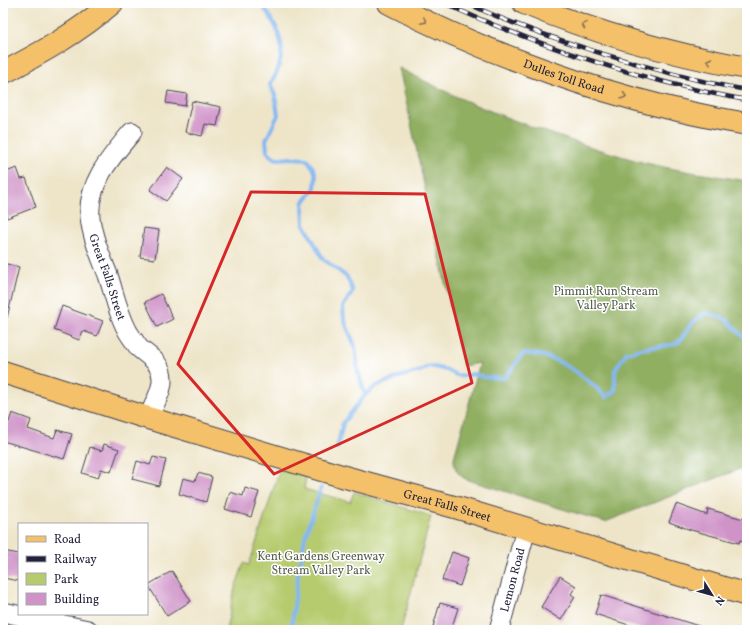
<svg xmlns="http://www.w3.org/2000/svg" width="750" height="633" font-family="Vollkorn,serif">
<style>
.green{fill:#b6cb6e;stroke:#6c7654}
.forest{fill:#90af61;stroke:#59684e}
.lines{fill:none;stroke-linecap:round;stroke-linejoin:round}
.stream{stroke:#84b8f1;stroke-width:4}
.building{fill:#cf93c8}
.minor-casing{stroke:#413f50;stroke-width:21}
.major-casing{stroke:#413f50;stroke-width:24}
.highway-casing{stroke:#413f50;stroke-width:24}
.minor{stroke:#fff;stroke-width:19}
.major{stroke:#f4c16a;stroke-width:22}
.highway{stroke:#f4c16a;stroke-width:22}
.rail-casing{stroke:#22223b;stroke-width:4.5}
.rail{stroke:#fff;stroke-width:3;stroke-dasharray:9;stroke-linecap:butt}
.oneway{stroke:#8b7252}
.marked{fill:none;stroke:#d62828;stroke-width:3;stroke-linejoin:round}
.labels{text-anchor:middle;stroke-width:3;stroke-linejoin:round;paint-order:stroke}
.street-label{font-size:12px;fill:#22223b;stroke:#fff}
.park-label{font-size:12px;fill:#565d4d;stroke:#fff}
</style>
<rect width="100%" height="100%" fill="#fff"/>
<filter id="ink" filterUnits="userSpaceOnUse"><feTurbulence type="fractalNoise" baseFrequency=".025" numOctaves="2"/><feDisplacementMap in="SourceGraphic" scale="8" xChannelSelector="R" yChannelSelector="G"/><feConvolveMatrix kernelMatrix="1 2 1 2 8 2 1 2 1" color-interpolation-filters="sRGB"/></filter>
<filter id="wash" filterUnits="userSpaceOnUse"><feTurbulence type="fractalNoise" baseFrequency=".012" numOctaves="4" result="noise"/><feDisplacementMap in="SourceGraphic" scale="16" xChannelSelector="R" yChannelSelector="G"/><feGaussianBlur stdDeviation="0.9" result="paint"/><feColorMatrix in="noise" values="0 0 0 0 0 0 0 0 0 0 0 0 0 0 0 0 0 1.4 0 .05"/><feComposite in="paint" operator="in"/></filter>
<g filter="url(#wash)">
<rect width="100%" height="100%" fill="#eee5c9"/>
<path class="green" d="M280 469 306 477 304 489 350 502 354 492 431 516 401 630H226L235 588 244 563 249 565Z"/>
<path class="forest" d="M399 68C425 81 451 95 478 106 531 128 587 147 642 162 677 171 712 175 747 181V466L605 522 468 480C458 476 454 469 454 458L480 363 463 366Z"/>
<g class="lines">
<path class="stream" d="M260 3C282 29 290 54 270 85L275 95 278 115 266 140 267 151 271 156 277 159 291 158 307 159 314 169 316 176 315 188 303 203 304 224 323 259 347 277 353 291 343 307 344 318 347 327 355 346 358 371 365 395
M337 448 343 423 365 395 376 386 399 377 420 371 429 366 447 370 456 375 466 376 473 374 484 377 505 378 523 354C553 351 586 377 606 397L615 391V370L626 353 645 348 671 345 679 342 692 323 706 313C714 315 721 316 728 321 735 327 739 334 747 339
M291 630 298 575 305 537 321 488"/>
</g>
<g id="blocks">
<path class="building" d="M168 91 187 94 185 106 166 103Z
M192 101 221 107 217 126 205 124 202 136 185 132Z
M167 167 183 179 166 201 150 190Z
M17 168 21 179 26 178 36 207 7 218 3 206V173Z
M144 228 159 230 155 259 140 257Z
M3 263 19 267 7 318 3 317Z
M161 294 173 319 157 327 145 302Z
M62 306 103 321 97 336 83 331 79 340 54 330Z
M12 413 31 420 28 429 54 438 57 430 72 434 64 459 3 441V420L9 422Z
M104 444 119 449 111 472 101 469 98 478 82 473 90 447 102 451Z
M153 457 166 460 159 486 132 479 137 461 150 465Z
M198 473 212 477 206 502 179 494 183 478 195 481Z
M245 488 259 492 251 517 225 509 230 492 243 496Z
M676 504 707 515 708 509 747 520V542L740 540 739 543 691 530 669 522Z
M3 551 19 554V581L3 578Z
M452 552 469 558 460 586 442 580Z
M172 571 191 601 167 616 148 585Z
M560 576 576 586 571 594 575 597 561 620 541 607Z
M601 595 705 628V630H644L595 614Z
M440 603 458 608 451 630H432Z"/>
</g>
</g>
<g filter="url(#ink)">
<use href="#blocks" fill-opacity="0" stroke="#413f50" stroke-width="1"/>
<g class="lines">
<defs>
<g id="minor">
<path id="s1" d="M132 132C112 156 87 183 90 217 92 237 101 257 108 275 114 294 120 320 130 335 133 339 136 344 139 348 149 357 161 362 162 378 163 391 153 406 148 418"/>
<path d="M3 612 88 630"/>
<path id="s2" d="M499 630 526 529"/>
</g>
<g id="major">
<path d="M3 73C41 53 79 32 112 3"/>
<path id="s3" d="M3 372 148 418 345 477 458 508 747 595"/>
</g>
<g id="highway">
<path id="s4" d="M389 3C432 26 476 45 522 62 595 90 670 111 747 124"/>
<path d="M524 3C595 33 671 54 747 68"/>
</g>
</defs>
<use href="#minor" class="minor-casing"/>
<use href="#major" class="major-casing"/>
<use href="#highway" class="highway-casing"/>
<use href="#minor" class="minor"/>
<use href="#major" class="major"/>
<use href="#highway" class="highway"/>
<defs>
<path id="rail" d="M444 3C497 28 552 48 608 66 654 80 700 92 747 100
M467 3C510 24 557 39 603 54 651 68 698 82 747 90"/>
</defs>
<use href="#rail" class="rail-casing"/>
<use href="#rail" class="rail"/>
</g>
<defs><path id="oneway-chevron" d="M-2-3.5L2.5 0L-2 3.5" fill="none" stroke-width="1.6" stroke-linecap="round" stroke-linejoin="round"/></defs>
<g class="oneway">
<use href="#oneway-chevron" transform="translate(424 21) rotate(26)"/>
<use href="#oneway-chevron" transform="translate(584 25) rotate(-160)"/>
<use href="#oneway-chevron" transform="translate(709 61) rotate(-168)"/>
<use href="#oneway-chevron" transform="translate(624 96) rotate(16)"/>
</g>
</g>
<path class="marked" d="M251 192 425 194 472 383 274 474 178 364Z"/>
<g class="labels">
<g class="street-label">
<text dy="4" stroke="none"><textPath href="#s4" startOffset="190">Dulles Toll Road</textPath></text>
<text dy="4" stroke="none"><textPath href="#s1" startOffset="160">Great Falls Street</textPath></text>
<text dy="4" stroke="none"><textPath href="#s3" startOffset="464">Great Falls Street</textPath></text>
<text dy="4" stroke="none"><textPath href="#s2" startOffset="52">Lemon Road</textPath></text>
</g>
<g class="park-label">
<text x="606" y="295">Pimmit Run Stream<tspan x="606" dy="14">Valley Park</tspan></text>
<text x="321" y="560">Kent Gardens Greenway<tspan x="321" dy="14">Stream Valley Park</tspan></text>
</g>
</g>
<rect width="750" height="633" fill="none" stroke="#fff" stroke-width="16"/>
<rect x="18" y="523" width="130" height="92" fill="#ffffff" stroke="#a7a7b1"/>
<rect x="26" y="536" width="20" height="6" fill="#f4c16a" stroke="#a7a7b1"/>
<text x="54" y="543" font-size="12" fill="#22223b">Road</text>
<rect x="26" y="556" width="20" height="6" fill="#22223b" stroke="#a7a7b1"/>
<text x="54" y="563" font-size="12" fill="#22223b">Railway</text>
<rect x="26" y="573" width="20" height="12" fill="#b6cb6e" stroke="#a7a7b1"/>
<text x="54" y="583" font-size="12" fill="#22223b">Park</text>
<rect x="26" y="593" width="20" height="12" fill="#cf93c8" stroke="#a7a7b1"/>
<text x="54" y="603" font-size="12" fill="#22223b">Building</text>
<g transform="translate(712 595) rotate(127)" stroke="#ffffff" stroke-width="3" paint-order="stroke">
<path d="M0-3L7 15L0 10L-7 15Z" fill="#22223b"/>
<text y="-6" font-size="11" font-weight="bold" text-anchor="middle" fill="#22223b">N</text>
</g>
</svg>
